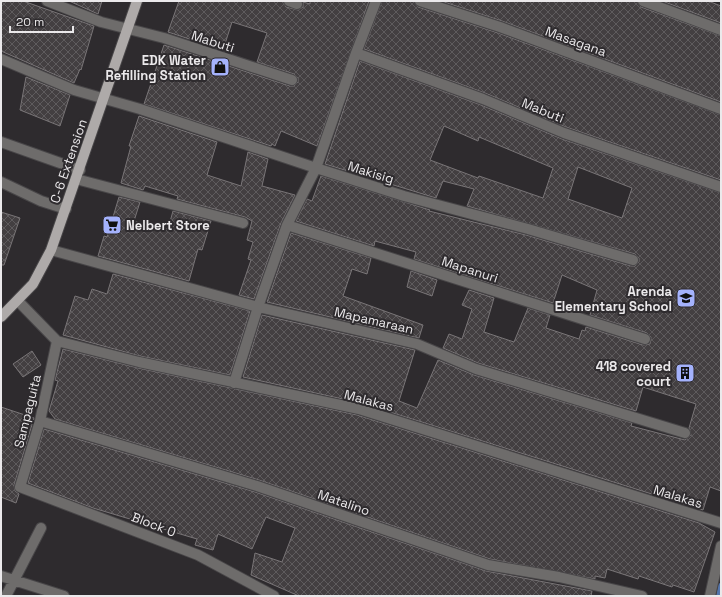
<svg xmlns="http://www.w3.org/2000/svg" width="722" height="597" font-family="'Space Grotesk',sans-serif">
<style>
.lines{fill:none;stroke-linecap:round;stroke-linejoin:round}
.stream{stroke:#5374ab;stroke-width:6}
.building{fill:url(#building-cross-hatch);stroke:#797577;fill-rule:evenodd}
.service-casing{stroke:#484648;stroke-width:12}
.minor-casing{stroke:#484648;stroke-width:12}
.primary-casing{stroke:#484648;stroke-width:12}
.service{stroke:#6e6c6b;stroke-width:10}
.minor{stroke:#6e6c6b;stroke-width:10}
.primary{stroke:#aeaaa9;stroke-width:10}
.labels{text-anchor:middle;stroke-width:4;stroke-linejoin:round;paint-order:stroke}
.street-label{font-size:13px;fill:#ebe9eb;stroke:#2e2b2e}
.poi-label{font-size:13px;font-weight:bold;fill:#ebe9eb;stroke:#2e2b2e;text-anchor:end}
</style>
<defs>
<pattern id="building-cross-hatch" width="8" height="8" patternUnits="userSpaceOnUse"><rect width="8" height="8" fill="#433f41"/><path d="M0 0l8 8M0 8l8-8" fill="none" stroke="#5e5b5d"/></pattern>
</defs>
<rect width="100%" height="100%" fill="#2e2b2e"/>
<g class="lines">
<path class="stream" d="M719 596 721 586"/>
</g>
<path class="building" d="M1 1H23L94 26 81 70 80 69 74 83 1 51Z
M69 1H102L98 14Z
M179 1H283L286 7 298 10 303 7V2L310 4V1H369L317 146 281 131 275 146 272 144 271 146 144 104 164 45 290 86H294L298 82V78L294 74 257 62 267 33 232 22 223 50 168 32Z
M382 1H414L418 7 498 33 721 115V180L566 127 485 93 364 49Z
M441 1H637L641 7 721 36V102L502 21Z
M662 1H708L721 6V23Z
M360 61 481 105 562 139 721 193V491L710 487 703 510 361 403 243 377 262 315 415 350 399 401 417 408 438 360 474 375 632 423 631 426 685 440 691 435 689 428 696 404 643 387 636 411 478 363 443 348 449 334 462 339 472 309 462 305 469 290 494 298 484 332 514 342 528 308 550 315 546 328 579 339 582 330 585 331 586 327 643 345 650 344 651 337 647 333 590 315 597 290 562 275 553 303 414 259 416 252 375 241 374 246 296 221 307 199 312 201 321 176 430 210 429 211 526 235 631 266H635L639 262V258L635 254 467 206 474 189 443 181 436 198 325 164ZM444 126 478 141 479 137 553 168 543 198 479 176 478 178 430 160ZM578 167 632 188 622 218 568 199Z
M26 77 70 95 60 126 20 110Z
M139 116 217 142 207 175 241 186 248 152 268 159 262 186 295 195 281 223 254 299 239 295 251 260 248 259 253 242 247 240 252 221 245 217 177 199 178 196 145 186 143 190 121 183 131 146H129Z
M119 197 140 202 134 221 168 229 173 211 211 221 202 250 198 249 189 281 98 256 104 236 107 237Z
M1 212 20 218 4 265H1Z
M291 233 371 258 367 274 352 269 343 296 423 325 419 338 267 302Z
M411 271 437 280 432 296 407 287Z
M113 274 250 311 230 375 140 356 63 335 75 296 88 300 92 289 107 294Z
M63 349 138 368 357 415 699 523 715 532 694 592 673 585 672 587 639 576 638 579 607 569 605 578 595 576V579L490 559 259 480 55 419 49 411 58 381 55 380Z
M32 351 41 365 23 377 13 364Z
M1 407 34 418 14 485 15 491 19 494 16 503 1 497Z
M44 429 255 492 486 571 592 591 591 596H299L251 575 255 553 282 562 295 528 266 517 252 549 218 534 213 550 195 545 197 539 93 508 28 483Z"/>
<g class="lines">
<defs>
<path id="service" d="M1 142 80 170
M1 182 41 201 66 209"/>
<path id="minor" d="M47 1 101 22 164 38 292 80
M289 1 297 4
M420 1 500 27 721 109
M643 1 721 30
M356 53 483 99 564 133 721 187
M1 59 74 90 140 109 316 168 404 196 528 229 633 260
M76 179 243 223
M287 225 645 339
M51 250 258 307 417 344 476 369 685 433
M18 301 57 341 139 362 359 409 721 523
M57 341 40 421 20 487 198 555 274 596
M234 383 258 307 287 225 316 168 356 53 376 1
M40 421 257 486 488 565 559 577 642 596
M1 576 64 596
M6 596 41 528
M710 596 721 546"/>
<path id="primary" d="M1 317 33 284 51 250 137 1"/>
</defs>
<use href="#service" class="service-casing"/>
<use href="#minor" class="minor-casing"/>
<use href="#primary" class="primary-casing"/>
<use href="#service" class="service"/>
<use href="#minor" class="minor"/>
<use href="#primary" class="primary"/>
</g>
<defs>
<symbol id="shop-square" viewBox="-11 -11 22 22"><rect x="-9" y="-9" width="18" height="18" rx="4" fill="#a4b2fc" stroke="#2e2b2e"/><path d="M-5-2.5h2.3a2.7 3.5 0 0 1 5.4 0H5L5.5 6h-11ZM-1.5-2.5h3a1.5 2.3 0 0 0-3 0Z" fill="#111"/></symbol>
<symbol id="supermarket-square" viewBox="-11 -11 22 22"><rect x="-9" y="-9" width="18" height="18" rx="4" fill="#a4b2fc" stroke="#2e2b2e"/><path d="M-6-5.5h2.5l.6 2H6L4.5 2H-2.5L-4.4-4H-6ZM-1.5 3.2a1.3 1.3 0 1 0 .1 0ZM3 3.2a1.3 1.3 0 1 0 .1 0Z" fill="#111"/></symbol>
<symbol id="school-square" viewBox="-11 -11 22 22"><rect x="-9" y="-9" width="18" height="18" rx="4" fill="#a4b2fc" stroke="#2e2b2e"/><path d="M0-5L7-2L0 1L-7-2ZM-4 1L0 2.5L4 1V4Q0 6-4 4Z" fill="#111"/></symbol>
<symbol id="building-square" viewBox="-11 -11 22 22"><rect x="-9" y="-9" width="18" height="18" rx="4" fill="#a4b2fc" stroke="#2e2b2e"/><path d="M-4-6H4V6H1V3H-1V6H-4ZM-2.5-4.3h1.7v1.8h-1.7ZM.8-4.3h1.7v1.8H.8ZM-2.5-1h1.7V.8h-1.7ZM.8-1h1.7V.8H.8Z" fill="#111"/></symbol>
</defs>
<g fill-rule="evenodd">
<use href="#shop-square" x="209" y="56" width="22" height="22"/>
<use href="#supermarket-square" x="101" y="214" width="22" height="22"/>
<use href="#school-square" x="675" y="287" width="22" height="22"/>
<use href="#building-square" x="674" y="362" width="22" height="22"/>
</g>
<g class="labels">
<g class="street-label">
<text transform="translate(213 41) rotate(18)" y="5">Mabuti</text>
<text transform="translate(576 41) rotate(20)" y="5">Masagana</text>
<text transform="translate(543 110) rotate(22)" y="5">Mabuti</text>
<text transform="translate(68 161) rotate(-71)" y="5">C-6 Extension</text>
<text transform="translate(371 172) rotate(17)" y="5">Makisig</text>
<text transform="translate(470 269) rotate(18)" y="5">Mapanuri</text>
<text transform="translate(374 320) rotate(13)" y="5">Mapamaraan</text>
<text transform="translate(369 400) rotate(15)" y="5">Malakas</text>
<text transform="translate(27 411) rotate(-76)" y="5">Sampaguita</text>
<text transform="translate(678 496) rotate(17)" y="5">Malakas</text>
<text transform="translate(344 502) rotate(19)" y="5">Matalino</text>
<text transform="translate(154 524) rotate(21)" y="5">Block 0</text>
</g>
<g class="poi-label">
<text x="206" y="65">EDK Water<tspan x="206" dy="15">Refilling Station</tspan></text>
<text x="126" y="230" text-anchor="start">Nelbert Store</text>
<text x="672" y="296">Arenda<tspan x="672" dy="15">Elementary School</tspan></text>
<text x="671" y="371">418 covered<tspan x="671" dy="15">court</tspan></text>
</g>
</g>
<rect width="722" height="597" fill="none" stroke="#ebe9eb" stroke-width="4"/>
<path d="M10 26v6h63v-6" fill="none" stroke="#ebe9eb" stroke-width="2"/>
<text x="16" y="26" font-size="12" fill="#ebe9eb" stroke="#2e2b2e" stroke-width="3" paint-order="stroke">20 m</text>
</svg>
